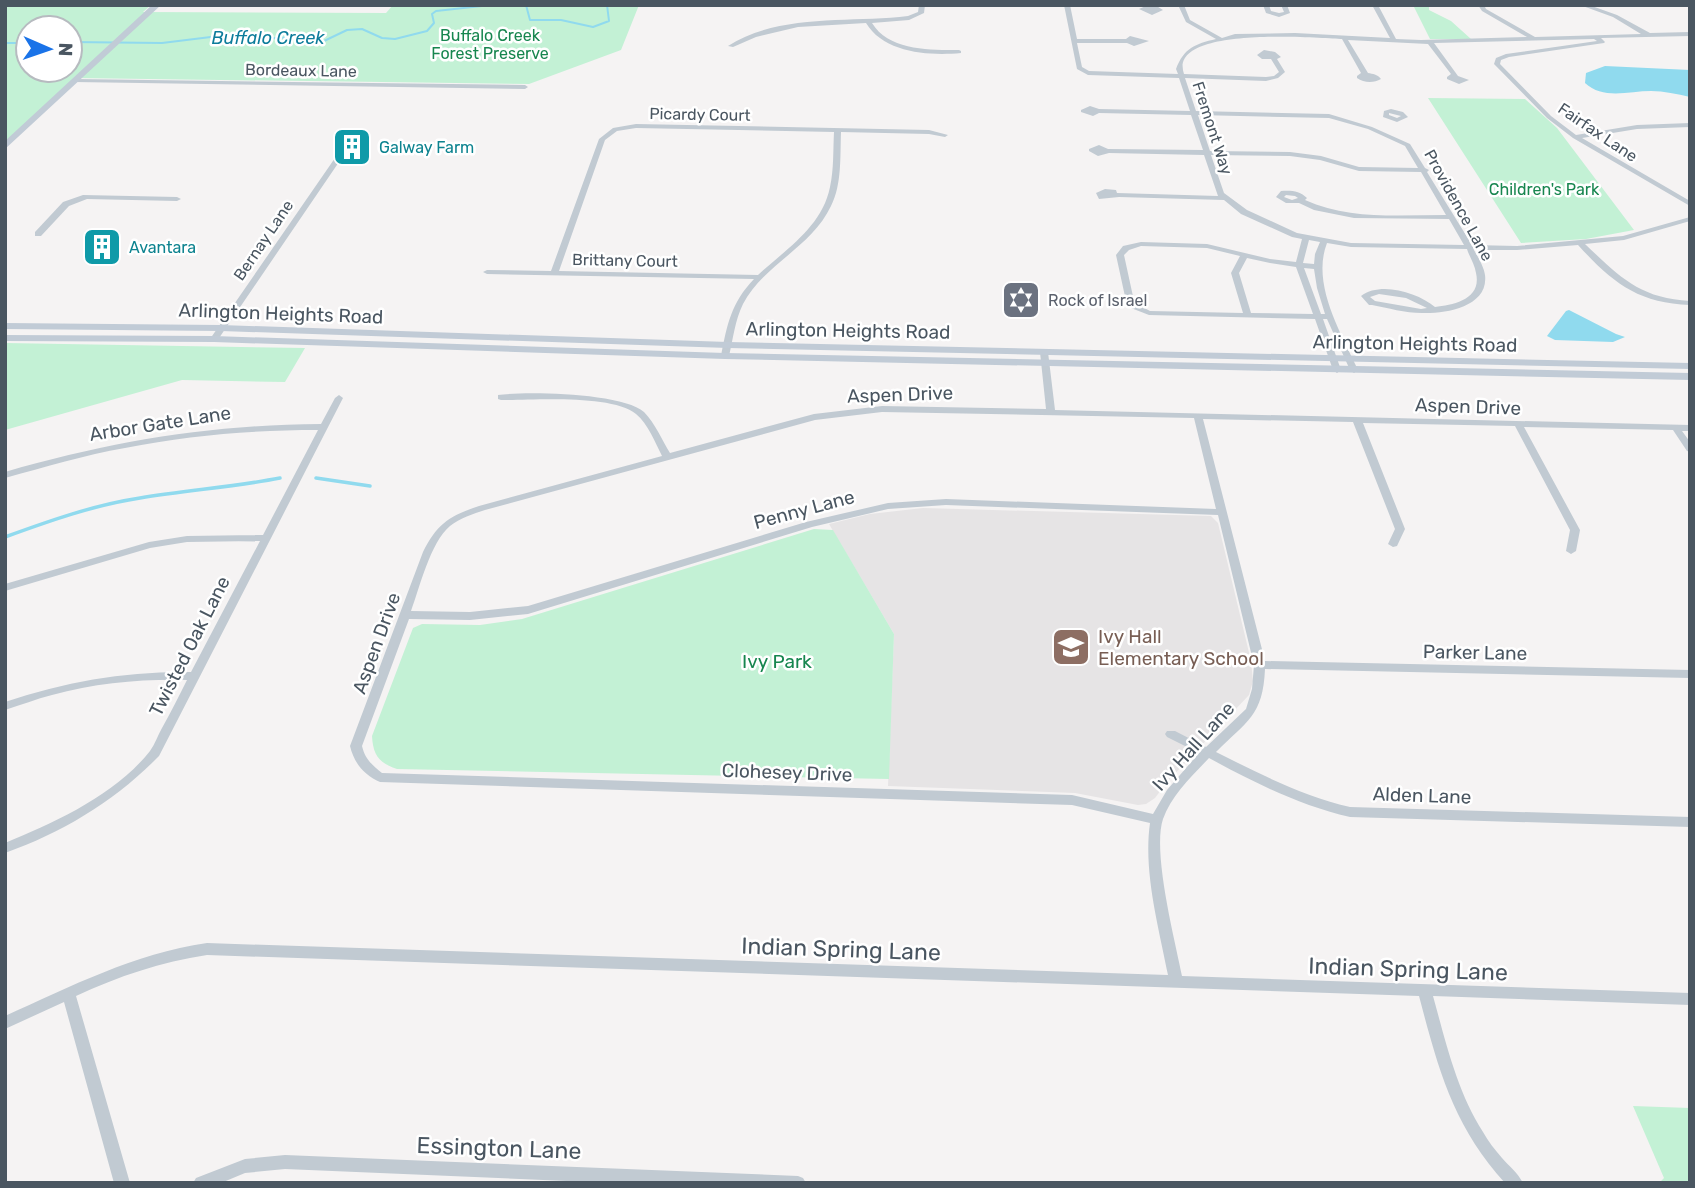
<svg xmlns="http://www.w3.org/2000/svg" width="1695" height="1188" font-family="Rubik,sans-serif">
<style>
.education{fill:#e6e4e5}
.green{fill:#c3f1d5;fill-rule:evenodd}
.water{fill:#90daee}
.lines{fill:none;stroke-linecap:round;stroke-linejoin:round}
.stream-far1{stroke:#90daee;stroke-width:2}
.stream{stroke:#90daee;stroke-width:3.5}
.street{fill:#c1cad2;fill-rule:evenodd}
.secondary{fill:#c1cbd6;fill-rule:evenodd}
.labels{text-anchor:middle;stroke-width:5;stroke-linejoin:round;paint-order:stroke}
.far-park-label{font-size:16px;fill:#17864f;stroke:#fff}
.far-street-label{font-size:16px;fill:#4a5661;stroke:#fff}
.far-culture-label{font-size:16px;fill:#0d838f;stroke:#fff;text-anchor:start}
.far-worship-label{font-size:16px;fill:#5b616d;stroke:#fff;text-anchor:start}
.far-water-label{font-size:18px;font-style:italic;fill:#0c7c9b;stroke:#fff}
.street-label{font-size:19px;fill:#4a5661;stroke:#fff}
.education-label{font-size:19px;fill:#785e54;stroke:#fff;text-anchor:start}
.park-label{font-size:19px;fill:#17864f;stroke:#fff}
.near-street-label{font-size:23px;fill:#4a5661;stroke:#fff}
</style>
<rect width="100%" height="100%" fill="#f5f3f3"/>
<path class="education" d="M923 508 1211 516 1218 523 1251 661 1253 681 1249 695 1167 782 1155 798 1146 804 1138 805 1075 793 888 786 894 634 829 524 870 514Z"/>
<path class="green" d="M5 5H151L143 12 386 13 393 5H639L621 50 529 84 75 78 5 143ZM28 28H70V70H28Z
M1413 5H1429V10L1451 21 1471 39H1430Z
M1428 98 1525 99 1557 128 1634 230 1586 239 1521 243Z
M5 343 305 348 285 382 182 380 5 430Z
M814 529 833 530 894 634 889 779 397 769C379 763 373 755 372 736L413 628 422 624 480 625 522 619Z
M1633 1106 1690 1108V1183H1659L1664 1178Z"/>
<path class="water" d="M1605 66 1690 70V97C1677 94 1664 91 1651 91 1629 91 1603 100 1585 83L1586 73Z
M1569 310 1616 334 1625 337 1613 342 1555 340 1547 336 1566 311Z"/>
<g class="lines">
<path class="stream-far1" d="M526 5 530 20H561L593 27 609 21 607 5
M70 42 162 43 227 35 255 39 296 37 324 41 347 30 362 29 382 38 395 39 427 31 434 23 432 14 436 11 491 5
M5 43H28"/>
<path class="stream" d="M316 478 370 486
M5 537C49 521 94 505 140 498 187 490 234 487 280 478"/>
<path class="street" d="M919 5H925L924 13 909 20 872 23C889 51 930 50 959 50L961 51V53C929 56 884 53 866 23L798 27 756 37 733 47 728 46C779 13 851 23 908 16L918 12Z
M1064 5H1070L1077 39H1126L1130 36 1149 41 1134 46 1127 43H1077L1082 67 1089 71 1178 74 1176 69C1184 48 1195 44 1216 39L1186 22 1178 5H1184L1190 20 1222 38 1235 34 1295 33 1390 38 1372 5H1378L1396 39 1421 40 1527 37 1482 11 1478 5H1484L1486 9 1535 37 1641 34 1613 17 1580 5H1589L1617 15 1650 33 1690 32V36L1601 38 1605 42 1604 43 1509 57 1501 60 1500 64 1551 116 1576 135 1637 125 1690 123V127L1637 129 1582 138 1690 201V206L1573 138 1547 118 1494 64 1496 58 1506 54 1597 41 1594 39 1434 43 1458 76 1469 80 1459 84 1447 79V77L1451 74 1428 44 1348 40 1368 73C1373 74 1377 74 1381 79 1374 83 1364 83 1357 78V76L1361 73 1342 39C1318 38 1167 25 1184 74L1266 77 1274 76 1279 72 1271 59H1262L1257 55 1264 50 1275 52 1281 57 1277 59 1285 72 1278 78 1266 81 1185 78 1196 111 1329 114 1372 127 1410 144 1425 168 1429 170 1427 172 1472 245 1517 246 1623 236 1690 217V221L1624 240 1585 244C1620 277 1639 298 1690 301V305C1637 303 1612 282 1578 245L1517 250H1474C1478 257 1484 267 1485 275 1489 307 1444 314 1422 313 1405 313 1388 308 1372 305H1369L1361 296C1381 281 1418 293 1435 307 1454 305 1482 299 1476 273 1475 266 1471 259 1468 252L1467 249 1351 247 1327 243C1311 284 1341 333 1358 370L1354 373 1350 370 1327 319H1323L1341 370 1337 373 1333 370 1315 319 1149 315 1131 308 1126 301 1116 255 1123 246 1141 242 1207 244 1270 259 1296 262 1302 239 1292 237 1241 214 1224 200 1119 197 1099 199 1096 193 1105 189 1116 190 1117 193 1218 196 1204 155 1109 153 1098 156 1089 151V149L1099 145 1108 149 1203 150 1191 115 1099 113 1093 116 1081 112V110L1090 106 1099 109 1190 111 1179 78 1088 75 1077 69ZM1198 115 1329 118 1368 129 1405 146 1418 168 1359 167 1321 156 1290 152 1210 151ZM1211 155 1290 156 1320 160 1359 171 1421 172 1446 215C1398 215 1349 220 1305 200L1307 198C1300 191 1291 190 1281 191L1276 197 1286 203H1299L1314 210 1354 218 1449 219 1464 245 1351 243 1297 233 1247 210 1224 193ZM1286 195 1295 196 1298 198 1292 200 1284 197ZM1309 240 1320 242 1315 254 1314 264 1303 263ZM1141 246 1207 248 1240 256 1231 273 1243 313 1150 311 1137 304 1134 301 1124 255 1129 250ZM1247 258 1270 263 1296 267 1313 314 1251 313 1239 273ZM1304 268 1314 269 1317 288 1325 314H1321ZM1379 294 1406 298 1427 308 1421 309 1375 301 1370 297Z
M1148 5H1155L1163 10 1152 15 1139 9Z
M1263 5H1269L1271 11 1279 13 1284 12 1281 5H1287L1290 13 1279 17 1266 13Z
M76 79 525 85 528 87 525 89 74 82 73 81Z
M1391 109 1403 112 1408 117 1397 122 1383 117 1384 111ZM1389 113 1401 116 1397 118 1389 115Z
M636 124 929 130 948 135 945 137 929 134 841 132C840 157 842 184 831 206 811 248 763 265 743 304 735 320 733 339 729 356L725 359 721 356C727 325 731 303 754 279L487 274 483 272 487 270 551 271 599 139 613 128ZM636 128 834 132C833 150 834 169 830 187 822 227 786 249 758 275L559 271 605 140 617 131Z
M335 158 341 159 217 341H211L210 339Z
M83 195 177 197 181 199 177 201 87 199 69 206 41 236H35V232L63 202Z
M1044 349 1048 352 1055 410 1690 425V431H1682L1690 442V452L1687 451 1673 430 1524 427 1580 530 1576 551 1571 554 1566 551 1570 530 1515 426 1363 423 1405 529 1397 546 1393 547 1388 544 1395 529 1353 422 1203 419 1265 661 1690 670V678L1265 669C1263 716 1247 721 1216 752 1260 774 1302 796 1350 807L1690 817V827L1350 817C1299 805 1255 783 1209 758 1192 776 1171 796 1163 819 1152 852 1175 940 1182 976L1690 993V1005L1433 996C1446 1043 1457 1091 1483 1132 1488 1141 1495 1150 1502 1158 1509 1166 1518 1173 1523 1183H1505C1453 1126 1438 1068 1419 996L207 955C161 962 119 976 76 996L130 1183H114L64 1002 5 1029V1016C72 986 133 954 207 943L1168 975C1159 928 1143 872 1150 823L1072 805 380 782C364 775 354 763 350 746L423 552C437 524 449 516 479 506L662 456C655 442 648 424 636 414 612 394 533 400 501 400L498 399V395C526 391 623 393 644 412 655 423 662 440 670 453L814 414 882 406 1046 409 1040 352ZM882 412 1194 418 1216 509 946 499 888 503 806 522 528 606 470 612 411 611C420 587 430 543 450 526 460 518 473 514 485 510L815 420ZM946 505 1218 515 1254 665 1252 689 1246 709 1206 747 1175 731H1167L1165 734 1167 737 1199 753 1167 790 1153 814 1072 795 382 773C372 765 365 759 362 746L409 619 470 620 528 614 812 527 888 509Z
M339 395 343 398 159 756C116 800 64 832 5 853V843C56 822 115 795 150 751 155 744 158 735 162 728 171 712 179 696 187 680 142 679 96 683 52 695 36 699 21 705 5 710V702C67 681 127 671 191 672L260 541 187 542 150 548 5 591V584L149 542 187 536 263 535 318 430C253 430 189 435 125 448 85 455 45 467 5 478V472C113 441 209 425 321 424L335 398Z
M285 1155 798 1176 803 1178 806 1183H613L285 1169 245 1173 221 1183H193L196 1178 245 1159Z"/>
<path class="secondary" d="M152 5H161L5 149V141Z
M5 323 221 325 728 342 1690 363V369L728 348 221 331 5 329Z
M5 335 214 336 725 353 1690 373V380L725 359 214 342 5 341Z"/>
</g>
<defs>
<symbol id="building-square" viewBox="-11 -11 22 22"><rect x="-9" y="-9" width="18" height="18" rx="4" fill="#0f9aa8" stroke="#fff"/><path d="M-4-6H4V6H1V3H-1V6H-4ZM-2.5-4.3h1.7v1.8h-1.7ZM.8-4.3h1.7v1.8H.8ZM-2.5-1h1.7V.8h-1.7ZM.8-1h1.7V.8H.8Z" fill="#fff"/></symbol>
<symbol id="synagogue-square" viewBox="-11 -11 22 22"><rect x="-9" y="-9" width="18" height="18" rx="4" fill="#6b7280" stroke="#fff"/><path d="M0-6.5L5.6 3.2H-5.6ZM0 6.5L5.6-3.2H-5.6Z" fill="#fff"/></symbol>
<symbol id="school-square" viewBox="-11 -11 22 22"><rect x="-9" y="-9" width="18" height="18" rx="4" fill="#8d6e63" stroke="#fff"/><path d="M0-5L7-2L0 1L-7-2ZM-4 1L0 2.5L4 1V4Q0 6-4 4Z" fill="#fff"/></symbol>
</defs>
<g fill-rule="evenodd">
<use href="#building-square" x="330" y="125" width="44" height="44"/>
<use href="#building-square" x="80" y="225" width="44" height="44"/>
<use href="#synagogue-square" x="999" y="278" width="44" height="44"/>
<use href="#school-square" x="1049" y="625" width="44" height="44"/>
</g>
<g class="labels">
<g class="far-park-label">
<text x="490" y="41">Buffalo Creek<tspan x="490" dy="18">Forest Preserve</tspan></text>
<text x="1544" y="195">Children's Park</text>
</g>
<g class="far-street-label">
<text transform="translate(301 70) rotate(1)" y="6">Bordeaux Lane</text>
<text transform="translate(700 114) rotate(1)" y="6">Picardy Court</text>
<text transform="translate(1213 128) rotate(72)" y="6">Fremont Way</text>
<text transform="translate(1598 132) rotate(34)" y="6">Fairfax Lane</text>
<text transform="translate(1459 205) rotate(61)" y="6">Providence Lane</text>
<text transform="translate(263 240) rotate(-56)" y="6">Bernay Lane</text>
<text transform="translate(625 260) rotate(1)" y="6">Brittany Court</text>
</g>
<g class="far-culture-label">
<text x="379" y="153">Galway Farm</text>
<text x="129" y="253">Avantara</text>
</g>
<g class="far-worship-label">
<text x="1048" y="306">Rock of Israel</text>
</g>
<g class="far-water-label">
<text x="268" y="44">Buffalo Creek</text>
</g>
<g class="street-label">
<text transform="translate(281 313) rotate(2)" y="7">Arlington Heights Road</text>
<text transform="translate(848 330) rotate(1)" y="7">Arlington Heights Road</text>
<text transform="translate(1415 343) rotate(1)" y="7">Arlington Heights Road</text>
<text transform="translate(900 394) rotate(-2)" y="7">Aspen Drive</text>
<text transform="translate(1468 406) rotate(2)" y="7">Aspen Drive</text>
<text transform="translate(160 423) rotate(-9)" y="7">Arbor Gate Lane</text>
<text transform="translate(804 509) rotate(-15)" y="7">Penny Lane</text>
<text transform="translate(376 643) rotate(-70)" y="7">Aspen Drive</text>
<text transform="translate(189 646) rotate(-63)" y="7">Twisted Oak Lane</text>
<text transform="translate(1475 652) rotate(1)" y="7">Parker Lane</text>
<text transform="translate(1193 746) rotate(-48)" y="7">Ivy Hall Lane</text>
<text transform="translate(787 772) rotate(2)" y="7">Clohesey Drive</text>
<text transform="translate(1422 795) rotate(2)" y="7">Alden Lane</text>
</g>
<g class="education-label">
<text x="1098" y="643">Ivy Hall<tspan x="1098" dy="22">Elementary School</tspan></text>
</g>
<g class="park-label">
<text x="777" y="668">Ivy Park</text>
</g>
<g class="near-street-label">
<text transform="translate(841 949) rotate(2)" y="8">Indian Spring Lane</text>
<text transform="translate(1408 969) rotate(2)" y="8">Indian Spring Lane</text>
<text transform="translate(499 1148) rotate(2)" y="8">Essington Lane</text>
</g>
</g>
<rect width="1695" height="1188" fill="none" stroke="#4a5661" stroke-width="14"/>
<g transform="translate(49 49) rotate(92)"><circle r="33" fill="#ffffff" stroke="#b7bbc0" stroke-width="2"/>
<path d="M0-5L12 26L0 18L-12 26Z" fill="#1a73e8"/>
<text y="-10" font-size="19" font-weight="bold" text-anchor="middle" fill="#4a5661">N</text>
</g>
</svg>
